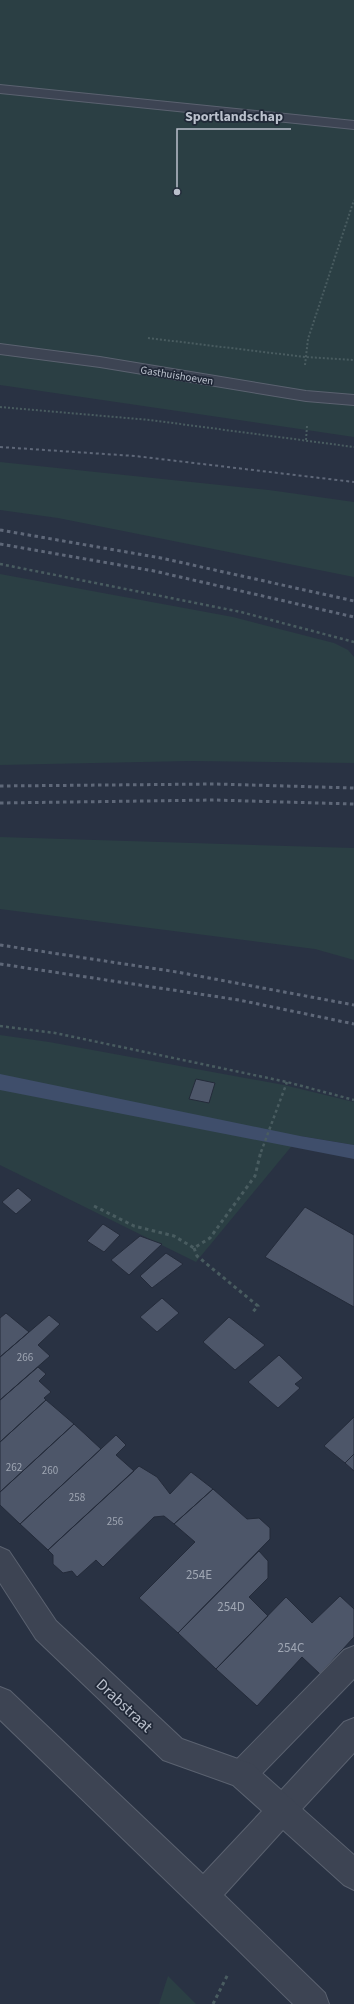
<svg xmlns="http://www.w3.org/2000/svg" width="354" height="2004" font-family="'Source Sans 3',sans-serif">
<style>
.green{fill:#2b3f44}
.water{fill:#3f4e6b}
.building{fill:#4d5669;stroke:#242b3a}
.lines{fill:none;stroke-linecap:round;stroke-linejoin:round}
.lane-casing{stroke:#5b6270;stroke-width:2}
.street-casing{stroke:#5b6270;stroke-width:2}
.path-far2{stroke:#495c60;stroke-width:2;stroke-dasharray:2 2;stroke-linecap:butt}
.path-far1{stroke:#495c60;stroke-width:2.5;stroke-dasharray:3 3;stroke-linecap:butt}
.path{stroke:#495c60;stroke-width:3;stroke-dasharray:3.5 3.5;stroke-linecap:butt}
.lane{fill:#3d4453;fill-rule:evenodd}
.street{fill:#3d4453;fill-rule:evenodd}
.rail-far1{stroke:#5f6879;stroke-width:2;stroke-dasharray:3 3;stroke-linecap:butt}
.rail{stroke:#5f6879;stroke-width:3;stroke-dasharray:3.5 3.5;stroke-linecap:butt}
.labels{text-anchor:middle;stroke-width:3.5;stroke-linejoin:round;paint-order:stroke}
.far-street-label{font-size:11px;fill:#bac0cc;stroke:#212938}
.number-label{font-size:11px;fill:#9fa6b3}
.near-number-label{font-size:13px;fill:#9fa6b3}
.near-street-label{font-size:16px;fill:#bac0cc;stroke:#212938}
.leader{fill:none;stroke:#bac0cc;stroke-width:1.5}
.callout-dot{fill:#bac0cc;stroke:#212938;stroke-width:1.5}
.callout-label{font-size:14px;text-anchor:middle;font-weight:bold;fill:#bac0cc;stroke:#212938;stroke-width:3.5;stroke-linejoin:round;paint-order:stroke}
</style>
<rect width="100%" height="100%" fill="#293243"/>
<path class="green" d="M0 0H354V437L0 385Z
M0 462 269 490 354 502V577L58 518 0 510Z
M0 574 233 617 334 643 348 650 354 657V763L189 761 0 765Z
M0 837 354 848V960L315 949 0 909Z
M0 1035 49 1042 284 1085 354 1102V1145L300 1136 196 1262 0 1165Z
M168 1976 196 2004H159Z"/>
<path class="water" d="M0 1074 300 1136 354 1145V1159L0 1090Z"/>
<path class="building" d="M196 1079 215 1083 209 1103 189 1099Z
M18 1188 32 1200 16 1214 2 1202Z
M305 1207 354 1235V1307L265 1257Z
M103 1224 120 1235 104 1252 87 1241Z
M140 1236 162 1244 129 1275 111 1260Z
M166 1253 183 1264 152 1288 140 1276Z
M162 1298 179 1313 157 1332 140 1317Z
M6 1313 29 1332 0 1357V1318Z
M49 1315 60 1324 38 1345 50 1356 0 1400V1357Z
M229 1317 265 1345 235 1370 203 1342Z
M279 1355 303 1378 295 1384 300 1388 278 1408 248 1382Z
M38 1367 46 1374 39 1381 51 1392 44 1398 46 1400 0 1442V1400Z
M46 1400 74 1424 0 1492V1442Z
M354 1417V1454L345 1463 324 1446Z
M74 1424 101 1449 20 1524 0 1505V1492Z
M116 1435 126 1445 116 1455 134 1471 48 1550 20 1524Z
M354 1454V1471L345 1463Z
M139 1466 157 1477 170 1494 191 1472 213 1489 174 1524 164 1516 154 1517 103 1567 96 1560 77 1577 72 1571 63 1573 53 1564V1555L48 1550Z
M213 1489 247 1519 259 1518 270 1528V1539L178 1633 139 1598 195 1542 174 1524Z
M259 1551 268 1561V1578L249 1597 268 1616 216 1669 178 1633Z
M340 1596 354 1609V1637L320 1674 302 1657 257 1706 216 1669 286 1597 312 1623Z"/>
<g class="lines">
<defs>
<path id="lane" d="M354 1646V1679L252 1784 242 1788 232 1784 228 1774 232 1764 344 1650Z
M354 1718V1753L292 1820 282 1824 272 1820 268 1810 272 1800 344 1722Z"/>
<path id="street" d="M0 85 354 121V129L0 93Z
M0 344 100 357 306 391 354 395V405L306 401 100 367 0 354Z
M0 1547 9 1551 56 1621 182 1739 252 1764 354 1855V1890L344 1885 283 1830 224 1895 325 1993 329 2004H293L235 1947 0 1720V1687L10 1691 203 1874 262 1811 233 1785 163 1760 36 1639 0 1583Z"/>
</defs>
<use href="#lane" class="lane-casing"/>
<use href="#street" class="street-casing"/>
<path class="path-far2" d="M148 338 305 357 354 360
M305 365 308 339 354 200
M0 407 150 420 354 447
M306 440 307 426"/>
<path class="path-far1" d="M0 564 241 612 354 642
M0 1026 55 1033 287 1082 354 1100
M261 1152 287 1082"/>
<path class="path" d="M94 1206 134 1226 174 1236 194 1248 210 1238 255 1176 261 1151
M194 1248 197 1256 258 1306 251 1314
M213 2004 228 1974"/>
<use href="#lane" class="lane"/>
<use href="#street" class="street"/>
<path class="rail-far1" d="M0 447 135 456 354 482"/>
<path class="rail" d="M0 530 161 558 354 601
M0 544 154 571 354 617
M0 786 215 784 354 788
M0 803 214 800 354 804
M0 945 177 972 354 1005
M0 964 239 1000 354 1024"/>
</g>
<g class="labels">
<g class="far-street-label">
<text transform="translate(177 375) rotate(9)" y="4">Gasthuishoeven</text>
</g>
<g class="number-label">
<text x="25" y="1361">266</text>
<text x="14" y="1471">262</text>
<text x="50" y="1474">260</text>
<text x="77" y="1501">258</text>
<text x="115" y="1525">256</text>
</g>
<g class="near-number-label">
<text x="199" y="1579">254E</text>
<text x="231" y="1611">254D</text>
<text x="291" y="1652">254C</text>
</g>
<g class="near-street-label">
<text transform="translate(125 1705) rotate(43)" y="6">Drabstraat</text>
</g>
</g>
<path class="leader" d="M177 192L177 129H291"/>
<circle class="callout-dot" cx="177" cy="192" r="4"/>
<g class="callout-label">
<text x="234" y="121">Sportlandschap</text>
</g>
</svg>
